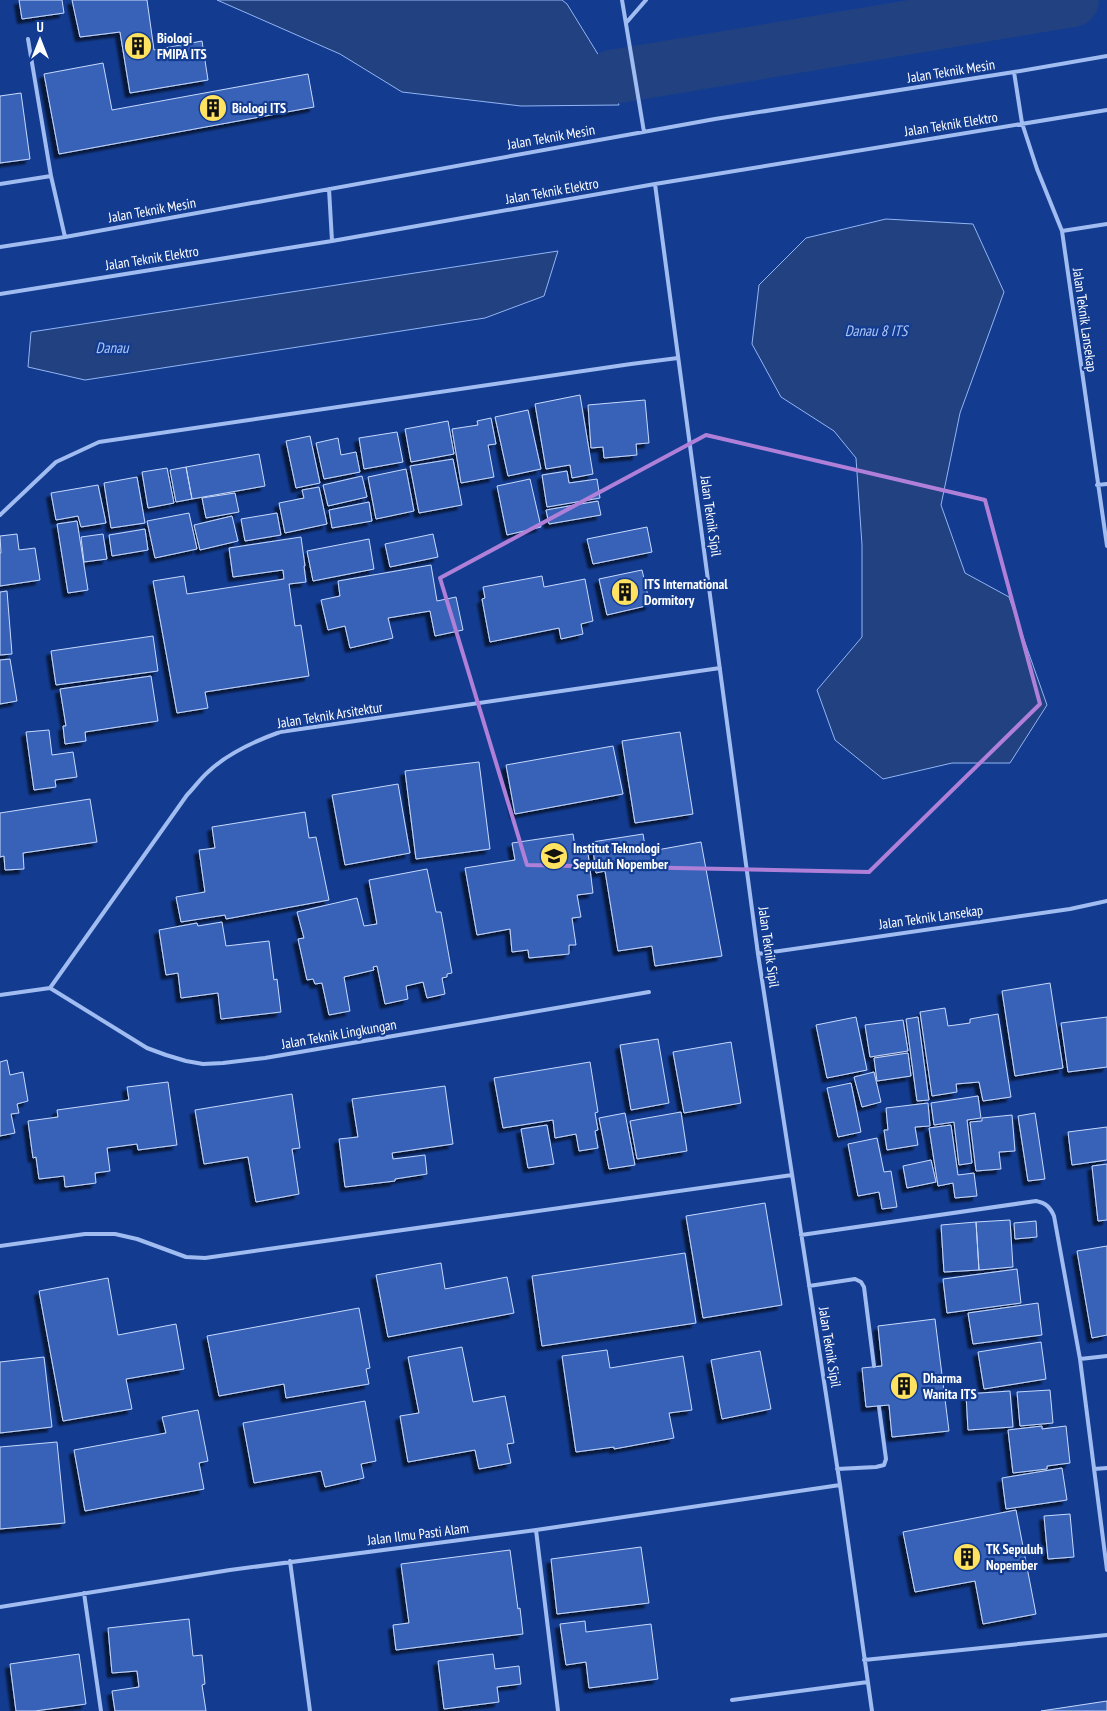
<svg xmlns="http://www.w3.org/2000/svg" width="1107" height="1711" font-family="'PT Sans Narrow',sans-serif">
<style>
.water{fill:#224180;stroke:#92b5f5}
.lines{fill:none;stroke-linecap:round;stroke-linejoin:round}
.river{stroke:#224180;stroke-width:54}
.building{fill:#3762b8;stroke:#c7d9fc;filter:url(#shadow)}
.lane{stroke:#a0bcf1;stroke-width:4}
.marked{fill:none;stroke:#b080d9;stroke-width:4;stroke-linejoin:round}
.labels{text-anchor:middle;stroke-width:4.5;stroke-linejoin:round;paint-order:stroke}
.poi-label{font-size:14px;font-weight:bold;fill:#fff;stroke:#133c91;text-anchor:start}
.street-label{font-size:14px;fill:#fff;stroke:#133c91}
.water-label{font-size:15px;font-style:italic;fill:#acc6f8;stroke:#133c91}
</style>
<defs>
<filter id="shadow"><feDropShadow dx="-4.5" dy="4.5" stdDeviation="1" flood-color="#0009"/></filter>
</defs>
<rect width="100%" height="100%" fill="#133c91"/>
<path class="water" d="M217 0H562L567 4 612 77 619 105 521 106 402 92 340 54Z
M886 219 973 224 1004 292 960 413 941 505 965 573 1009 597 1047 705 1010 763H952L883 779 835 740 817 690 862 637V545L856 458 834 431 781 397 752 344 759 285 806 238Z
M558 251 544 296 485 318 85 380 28 367 31 332Z"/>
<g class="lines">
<path class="river" d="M612 77 1072 0"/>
</g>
<path class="building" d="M19 0H62L64 13 22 19Z
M72 0H147L154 50 202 41 208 80 130 93 120 32 80 37Z
M103 63 112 110 308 74 314 107 59 154 44 74Z
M21 93 30 159 0 163V96Z
M580 395 593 474 572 478 570 465 546 469 535 404Z
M645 400 649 443 636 444 637 455 604 458 603 447 591 448 588 405Z
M528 410 541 469 508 476 495 417Z
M491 418 496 444 488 445 494 477 461 483 452 429 478 425 477 421Z
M448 421 454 454 411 462 405 429Z
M397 432 403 462 364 469 359 438Z
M310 436 320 483 296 488 286 441Z
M338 438 341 455 356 452 360 472 324 479 316 443Z
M259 454 265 486 192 499 186 467Z
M453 459 462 505 419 513 410 466Z
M186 467 192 499 176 502 170 470Z
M167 468 174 503 148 508 142 472Z
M406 469 414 511 376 519 368 477Z
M567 471 569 483 597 479 600 498 547 507 542 475Z
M362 476 367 497 328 506 323 485Z
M137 477 145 523 111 528 104 483Z
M530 479 541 527 507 535 497 486Z
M98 485 106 523 81 527 78 516 56 520 51 493Z
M319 487 327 524 285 533 279 503 304 498 302 490Z
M235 493 239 512 206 518 202 498Z
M598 501 601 515 549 524 546 510Z
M369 502 372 521 332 528 329 510Z
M189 513 197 549 155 558 147 521Z
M277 513 281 535 245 541 241 519Z
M232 516 238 541 200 550 194 525Z
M77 521 88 590 68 593 57 524Z
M647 527 652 552 593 564 587 539Z
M145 529 148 550 112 556 109 535Z
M17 534 19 550 35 548 40 580 0 586V553H1L0 536Z
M103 534 107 559 84 562 81 537Z
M433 534 438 557 390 567 385 544Z
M301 537 305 566H304L306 582 289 584 295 626 301 625 309 676 205 692 208 708 177 713 153 581 184 576 187 594 284 579 283 570 233 577 229 548Z
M369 539 374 569 313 581 307 551Z
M431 565 437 601 456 597 463 630 435 636 430 611 388 618 393 638 350 648 345 626 328 630 321 600 340 596 338 581Z
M642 570 650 605 607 615 599 579Z
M542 576 544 587 585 579 593 621 581 624 583 634 561 639 559 628 490 642 482 599 485 598 483 587Z
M7 591 12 654 0 655V592Z
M153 636 158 671 56 685 51 651Z
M10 659 17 701 0 704V660Z
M151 676 158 721 85 732 86 741 65 744 63 726H66L60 689Z
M49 730 52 755 73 752 77 777 55 780 56 787 34 790 26 732Z
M680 732 693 814 635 823 622 741Z
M613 746 623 794 515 814 506 765Z
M479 762 490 849 416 859 405 771Z
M398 784 410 853 345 865 332 795Z
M90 799 97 842 23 853 24 869 5 870 4 856 0 857V813Z
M305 812 309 838 316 837 329 900 226 919 225 915 181 922 176 897 205 892 199 850 215 848 212 827Z
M573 834 575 846 587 845 593 893 577 895 581 917 572 918 576 945H569V954L529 958 528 950 512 952 510 929 477 935 465 868 515 860 512 843Z
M643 834 646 852 701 842 722 956 655 966 652 946 618 951 605 871 596 873 592 842Z
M427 869 436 912H441L452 973 447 974V977L442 978 445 994 427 998 423 982 406 986 408 999 385 1004 377 966 373 967 374 970 344 977 350 1011 329 1015 322 983 315 984 313 979 307 980 298 939 304 938 297 912 357 898 364 926 377 924 369 880Z
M222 922 226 946 269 941 274 980 277 979 281 1012 221 1019 218 993 181 998 178 973 166 975 159 930 197 923 198 926Z
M1050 983 1063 1068 1015 1076 1002 991Z
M945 1008 948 1026 970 1023V1019L998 1014 1011 1097 983 1101 979 1082 956 1084 957 1092 932 1096 920 1012Z
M856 1017 867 1070 827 1078 816 1025Z
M918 1017 929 1100 917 1101 906 1019Z
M1107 1017V1067L1068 1072 1061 1023Z
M903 1020 908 1051 870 1057 865 1025Z
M658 1039 669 1103 631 1110 620 1045Z
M731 1042 741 1103 684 1113 673 1052Z
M908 1053 911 1076 877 1081 874 1058Z
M7 1060 10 1075 23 1072 28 1101 17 1104 19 1113 11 1114 15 1133 0 1136V1062Z
M590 1062 598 1112 595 1113 598 1130 595 1131 598 1148 579 1151 576 1134 555 1138 553 1120 503 1128 494 1078Z
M874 1072 881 1102 862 1107 854 1077Z
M168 1082 177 1145 138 1150 137 1144 107 1148 110 1171 95 1173 96 1183 65 1187 64 1176 39 1179 36 1157 33 1158 28 1121 58 1117 57 1110 129 1100 127 1087Z
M851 1083 861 1132 838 1137 827 1088Z
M445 1086 453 1144 392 1153 393 1159 425 1155 427 1174 395 1179V1181L345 1187 339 1139 358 1137 352 1099Z
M292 1094 300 1148 292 1149 299 1194 256 1202 248 1157 204 1164 195 1110Z
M978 1096 981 1118 967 1120 972 1163 959 1165 954 1122 934 1125 931 1103Z
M928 1103 930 1126 915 1127 918 1145 887 1150 884 1130H888L886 1108Z
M681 1112 687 1151 637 1159 630 1121Z
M625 1113 635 1165 609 1169 599 1118Z
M1035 1113 1045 1179 1028 1181 1018 1116Z
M1012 1115 1015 1151 999 1152 1001 1169 976 1171 970 1122 982 1121V1118Z
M547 1125 554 1164 528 1168 521 1129Z
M951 1125 958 1175 974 1173 977 1196 955 1198 953 1183 938 1186 929 1128Z
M1107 1127V1160L1072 1165 1068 1132Z
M877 1138 884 1172 891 1171 897 1207 882 1209 879 1192 858 1196 848 1144Z
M931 1160 936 1182 907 1188 903 1166Z
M1107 1164V1220L1098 1221 1092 1166Z
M765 1203 782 1305 703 1318 686 1216Z
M1010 1220 1013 1267 979 1270 976 1222Z
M1036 1221 1037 1237 1015 1239 1014 1223Z
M976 1222 979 1270 944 1272 941 1225Z
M1107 1246V1335L1092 1338 1077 1251Z
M685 1253 696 1323 542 1346 532 1276Z
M441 1263 445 1289 507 1277 514 1313 388 1337 376 1275Z
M1017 1269 1021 1303 947 1313 943 1279Z
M108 1278 118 1335 176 1324 184 1369 126 1379 132 1409 63 1421 39 1291Z
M1038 1303 1042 1335 973 1344 968 1313Z
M359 1308 370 1368 366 1369 369 1384 286 1398 284 1384 219 1396 207 1336Z
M935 1319 949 1431 892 1437 889 1405 866 1407 862 1368 882 1366 878 1326Z
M1041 1342 1046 1379 984 1389 978 1352Z
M462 1347 473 1402 505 1396 514 1443 507 1444 511 1463 479 1469 475 1450 408 1462 400 1416 419 1413 408 1357Z
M607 1350 610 1368 683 1356 692 1410 669 1413 674 1438 614 1449V1447L576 1452 562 1356Z
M760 1351 771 1409 722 1419 711 1360Z
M44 1357 52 1427 0 1433V1362Z
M1050 1390 1053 1423 1020 1426 1017 1392Z
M1010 1391 1013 1427 968 1430 966 1394Z
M365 1401 376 1461 361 1464 364 1478 325 1487 321 1471 254 1483 243 1423Z
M198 1410 208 1461 199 1463 204 1489 85 1511 74 1450 166 1433 162 1417Z
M1042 1426V1429L1066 1426 1070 1463 1047 1466V1469L1013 1473 1008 1430Z
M57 1442 65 1523 0 1529V1447Z
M1062 1468 1067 1500 1006 1509 1002 1478Z
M1016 1510 1036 1614 983 1624 975 1581 915 1592 903 1532Z
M1070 1514 1074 1557 1048 1559 1044 1516Z
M641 1547 649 1603 557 1614 551 1559Z
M510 1550 518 1609 520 1608 523 1634 396 1650 393 1625 409 1623 401 1564Z
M189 1619 193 1656 202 1655 205 1684 202 1685 206 1711H115L112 1691 139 1687 137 1671 112 1673 108 1628Z
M585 1621 586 1632 651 1624 658 1679 589 1688 586 1662 566 1665 560 1624Z
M79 1654 86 1704 35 1711H16L10 1664Z
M493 1654 495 1669 519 1666 521 1684 497 1687 499 1702 444 1709 438 1661Z
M1107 1701V1711H1041Z"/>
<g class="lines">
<path class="lane" d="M622 0 644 132
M626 23 646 0
M28 39 51 176
M1014 72 1022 123 1037 169 1062 231
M0 184 51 176 65 237
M655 184 758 954 840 1485 872 1711
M329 189 332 241
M1107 224 1062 231 1107 546
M0 247 65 237 715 119 1014 72 1107 56
M0 294 332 241 655 184 1107 110
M1097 485 1107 484
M0 515 56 462 99 442 631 364 678 358
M758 954 1070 909 1107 901
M50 988 147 1048 166 1055 186 1061 203 1064 223 1063 265 1058 649 992
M0 995 50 988 187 795C194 788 200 779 208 772 228 753 255 741 280 732L720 668
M801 1235 1036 1201C1046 1203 1050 1207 1054 1216L1080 1359 1107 1356
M0 1246 85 1234H115L137 1239 186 1257 205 1258 792 1175
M809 1286 855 1279 861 1282 864 1287 874 1366
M1080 1359 1107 1570
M837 1469 876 1467 884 1465 886 1459 879 1407
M1094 1469 1107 1468
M536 1530 558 1711
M290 1561 310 1711
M84 1593 101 1711
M0 1607 230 1570 536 1530 840 1485
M864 1660 1107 1635
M732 1700 868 1682"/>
</g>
<path class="marked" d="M706 435 985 500 1040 704 869 872 527 865 440 578Z"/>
<defs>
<symbol id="building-disc" viewBox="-11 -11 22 22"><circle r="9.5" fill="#ffe360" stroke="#133c91"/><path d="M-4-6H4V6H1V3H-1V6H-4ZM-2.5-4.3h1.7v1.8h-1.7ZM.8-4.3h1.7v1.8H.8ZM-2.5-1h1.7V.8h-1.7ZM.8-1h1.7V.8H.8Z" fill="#111"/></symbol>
<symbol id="university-disc" viewBox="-11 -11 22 22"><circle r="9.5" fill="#ffe360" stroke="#133c91"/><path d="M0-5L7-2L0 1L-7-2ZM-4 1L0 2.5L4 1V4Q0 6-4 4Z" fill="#111"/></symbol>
</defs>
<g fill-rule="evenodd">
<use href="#building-disc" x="122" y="30" width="32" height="32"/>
<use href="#building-disc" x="197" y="92" width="32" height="32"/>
<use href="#building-disc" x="609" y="576" width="32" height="32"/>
<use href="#university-disc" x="538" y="840" width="32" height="32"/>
<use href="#building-disc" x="888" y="1370" width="32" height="32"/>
<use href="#building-disc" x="951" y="1541" width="32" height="32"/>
</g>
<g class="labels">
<g class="poi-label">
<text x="157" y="43">Biologi<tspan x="157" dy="16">FMIPA ITS</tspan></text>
<text x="232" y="113">Biologi ITS</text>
<text x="644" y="589">ITS International<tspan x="644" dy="16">Dormitory</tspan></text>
<text x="573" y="853">Institut Teknologi<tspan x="573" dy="16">Sepuluh Nopember</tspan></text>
<text x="923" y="1383">Dharma<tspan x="923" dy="16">Wanita ITS</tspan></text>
<text x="986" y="1554">TK Sepuluh<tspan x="986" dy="16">Nopember</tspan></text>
</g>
<g class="street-label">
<text transform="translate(951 71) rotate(-9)" y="5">Jalan Teknik Mesin</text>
<text transform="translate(951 124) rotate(-9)" y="5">Jalan Teknik Elektro</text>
<text transform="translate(551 137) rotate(-10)" y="5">Jalan Teknik Mesin</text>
<text transform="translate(552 191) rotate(-10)" y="5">Jalan Teknik Elektro</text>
<text transform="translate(152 210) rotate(-10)" y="5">Jalan Teknik Mesin</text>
<text transform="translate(152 258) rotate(-9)" y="5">Jalan Teknik Elektro</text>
<text transform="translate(1085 320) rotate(82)" y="5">Jalan Teknik Lansekap</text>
<text transform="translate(711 516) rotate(82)" y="5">Jalan Teknik Sipil</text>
<text transform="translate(330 715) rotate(-9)" y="5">Jalan Teknik Arsitektur</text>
<text transform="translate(931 917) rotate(-8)" y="5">Jalan Teknik Lansekap</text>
<text transform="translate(769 947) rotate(82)" y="5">Jalan Teknik Sipil</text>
<text transform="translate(339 1034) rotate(-10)" y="5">Jalan Teknik Lingkungan</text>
<text transform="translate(830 1347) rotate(81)" y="5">Jalan Teknik Sipil</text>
<text transform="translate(418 1534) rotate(-7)" y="5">Jalan Ilmu Pasti Alam</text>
</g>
<g class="water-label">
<text x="876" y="336">Danau 8 ITS</text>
<text x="112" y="353">Danau</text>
</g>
</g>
<g transform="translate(40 40)" stroke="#133c91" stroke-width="4" paint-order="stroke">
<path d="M0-4L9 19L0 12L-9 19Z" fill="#ffffff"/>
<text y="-8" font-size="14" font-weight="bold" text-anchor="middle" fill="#ffffff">U</text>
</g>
</svg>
